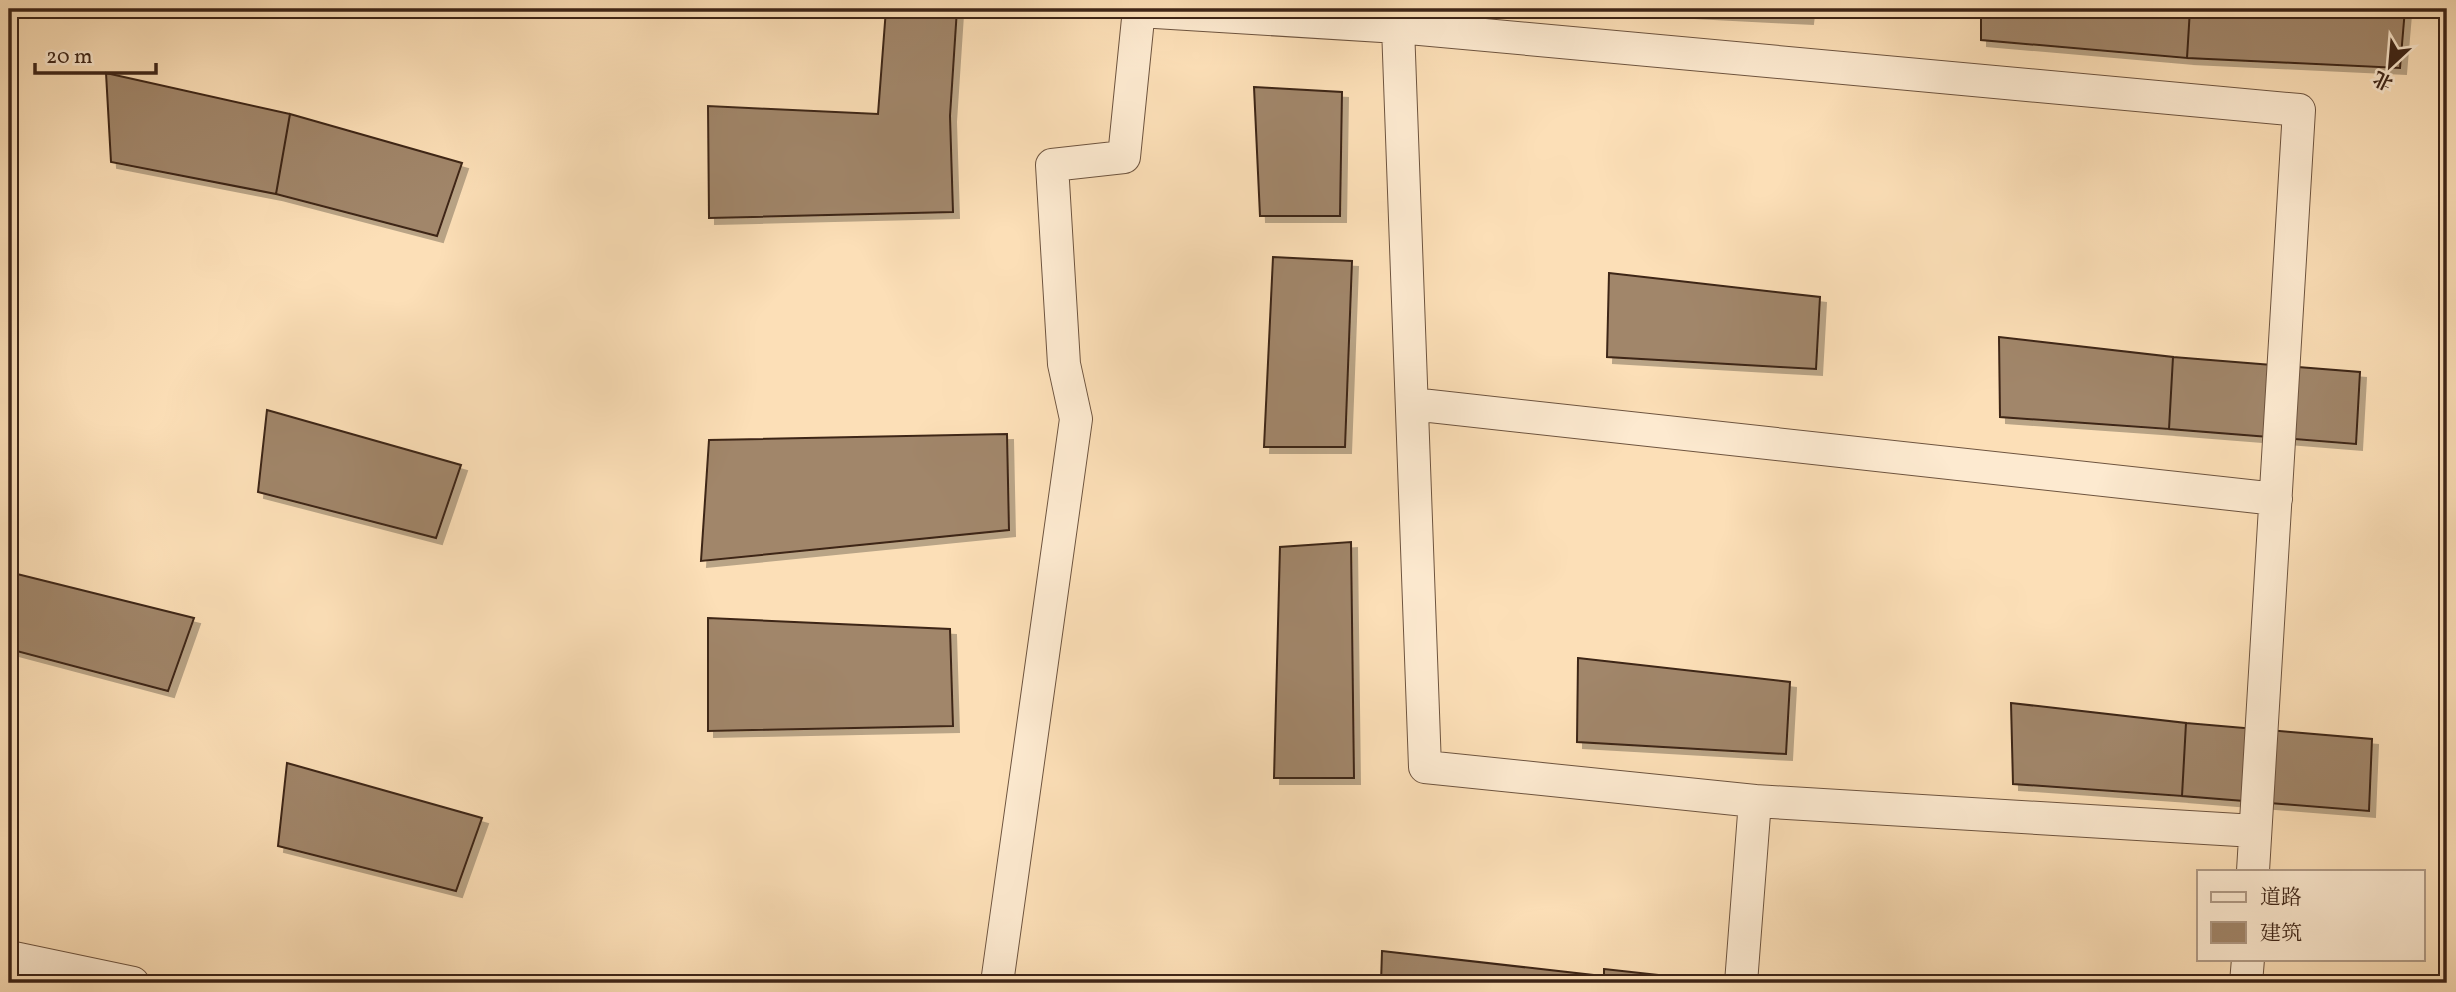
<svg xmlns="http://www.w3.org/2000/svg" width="2456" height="992" font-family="Vollkorn,'Noto Serif SC',serif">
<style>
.building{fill:#a1866a;stroke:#3e2517;stroke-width:2;filter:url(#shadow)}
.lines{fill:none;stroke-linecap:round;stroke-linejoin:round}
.minor-casing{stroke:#6e543f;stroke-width:34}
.minor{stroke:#fdead0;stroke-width:32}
</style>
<defs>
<filter id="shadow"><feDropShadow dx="6" dy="6" stdDeviation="0" flood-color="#0004"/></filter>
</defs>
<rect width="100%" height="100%" fill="#fcdfb7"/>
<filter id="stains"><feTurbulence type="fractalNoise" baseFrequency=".00286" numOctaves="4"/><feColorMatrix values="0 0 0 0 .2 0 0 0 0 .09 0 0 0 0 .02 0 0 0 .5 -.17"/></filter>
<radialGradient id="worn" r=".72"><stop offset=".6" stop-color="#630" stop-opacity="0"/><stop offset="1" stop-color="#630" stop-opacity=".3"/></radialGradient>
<path class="building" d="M886 9H957L950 116 953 212 709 218 708 106 878 114Z
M1630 9H1808L1807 18Z
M1981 9H2190L2187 58 1981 40Z
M2190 9H2405L2400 68 2187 58Z
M106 73 290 114 276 194 111 162Z
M1254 87 1342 92 1340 216H1260Z
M290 114 462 163 437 236 276 194Z
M1273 257 1352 261 1345 447H1264Z
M1609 273 1820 297 1816 369 1607 357Z
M1999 337 2173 357 2169 429 2000 417Z
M2173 357 2360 372 2356 444 2169 429Z
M267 410 461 465 436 538 258 492Z
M1007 434 1009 530 701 561 709 440Z
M1351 542 1354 778H1274L1280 547Z
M9 572 194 618 168 691 9 649Z
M708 618 950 629 953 726 708 731Z
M1578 658 1790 682 1786 754 1577 742Z
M2011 703 2186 723 2182 796 2013 784Z
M2186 723 2372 739 2369 811 2182 796Z
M287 763 482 818 456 891 278 846Z
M1382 951 1593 975V983H1381Z
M1604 969 1731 983H1604Z"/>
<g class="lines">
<defs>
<path id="minor" d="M1139 11 1398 27 1425 767 1755 801 1741 983
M1398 27 2299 110 2253 871
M1412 404 2276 499
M1755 801 2255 831
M9 957 133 983
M997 983 1076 419 1064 364 1052 165 1124 157 1139 9
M2246 983 2248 959"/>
</defs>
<use href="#minor" class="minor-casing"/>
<use href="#minor" class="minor"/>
</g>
<rect width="2456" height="992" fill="none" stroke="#fcdfb7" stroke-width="35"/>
<rect x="10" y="10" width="2435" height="971" fill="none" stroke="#3e2517" stroke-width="3.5"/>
<rect x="18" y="18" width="2421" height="957" fill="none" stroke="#3e2517" stroke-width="2"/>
<rect x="2197" y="870" width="228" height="91" fill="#fdead0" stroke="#b19b86" stroke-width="2"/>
<rect x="2211" y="892" width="35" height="10" fill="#fdead0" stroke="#b19b86" stroke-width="2"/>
<text x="2260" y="904" font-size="21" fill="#3e2517">道路</text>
<rect x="2211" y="922" width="35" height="21" fill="#a1866a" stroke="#b19b86" stroke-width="2"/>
<text x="2260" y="940" font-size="21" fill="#3e2517">建筑</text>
<g transform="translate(2390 66) rotate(206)" stroke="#fdead0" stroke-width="5" paint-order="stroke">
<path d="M0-5L12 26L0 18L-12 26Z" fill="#3e2517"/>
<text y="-10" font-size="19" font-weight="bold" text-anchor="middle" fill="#3e2517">北</text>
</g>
<path d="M35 63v10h121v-10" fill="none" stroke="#3e2517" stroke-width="3.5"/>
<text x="46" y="63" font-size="21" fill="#3e2517" stroke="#fdead0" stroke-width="5" paint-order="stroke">20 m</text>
<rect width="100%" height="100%" filter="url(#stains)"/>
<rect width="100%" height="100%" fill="url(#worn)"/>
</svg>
